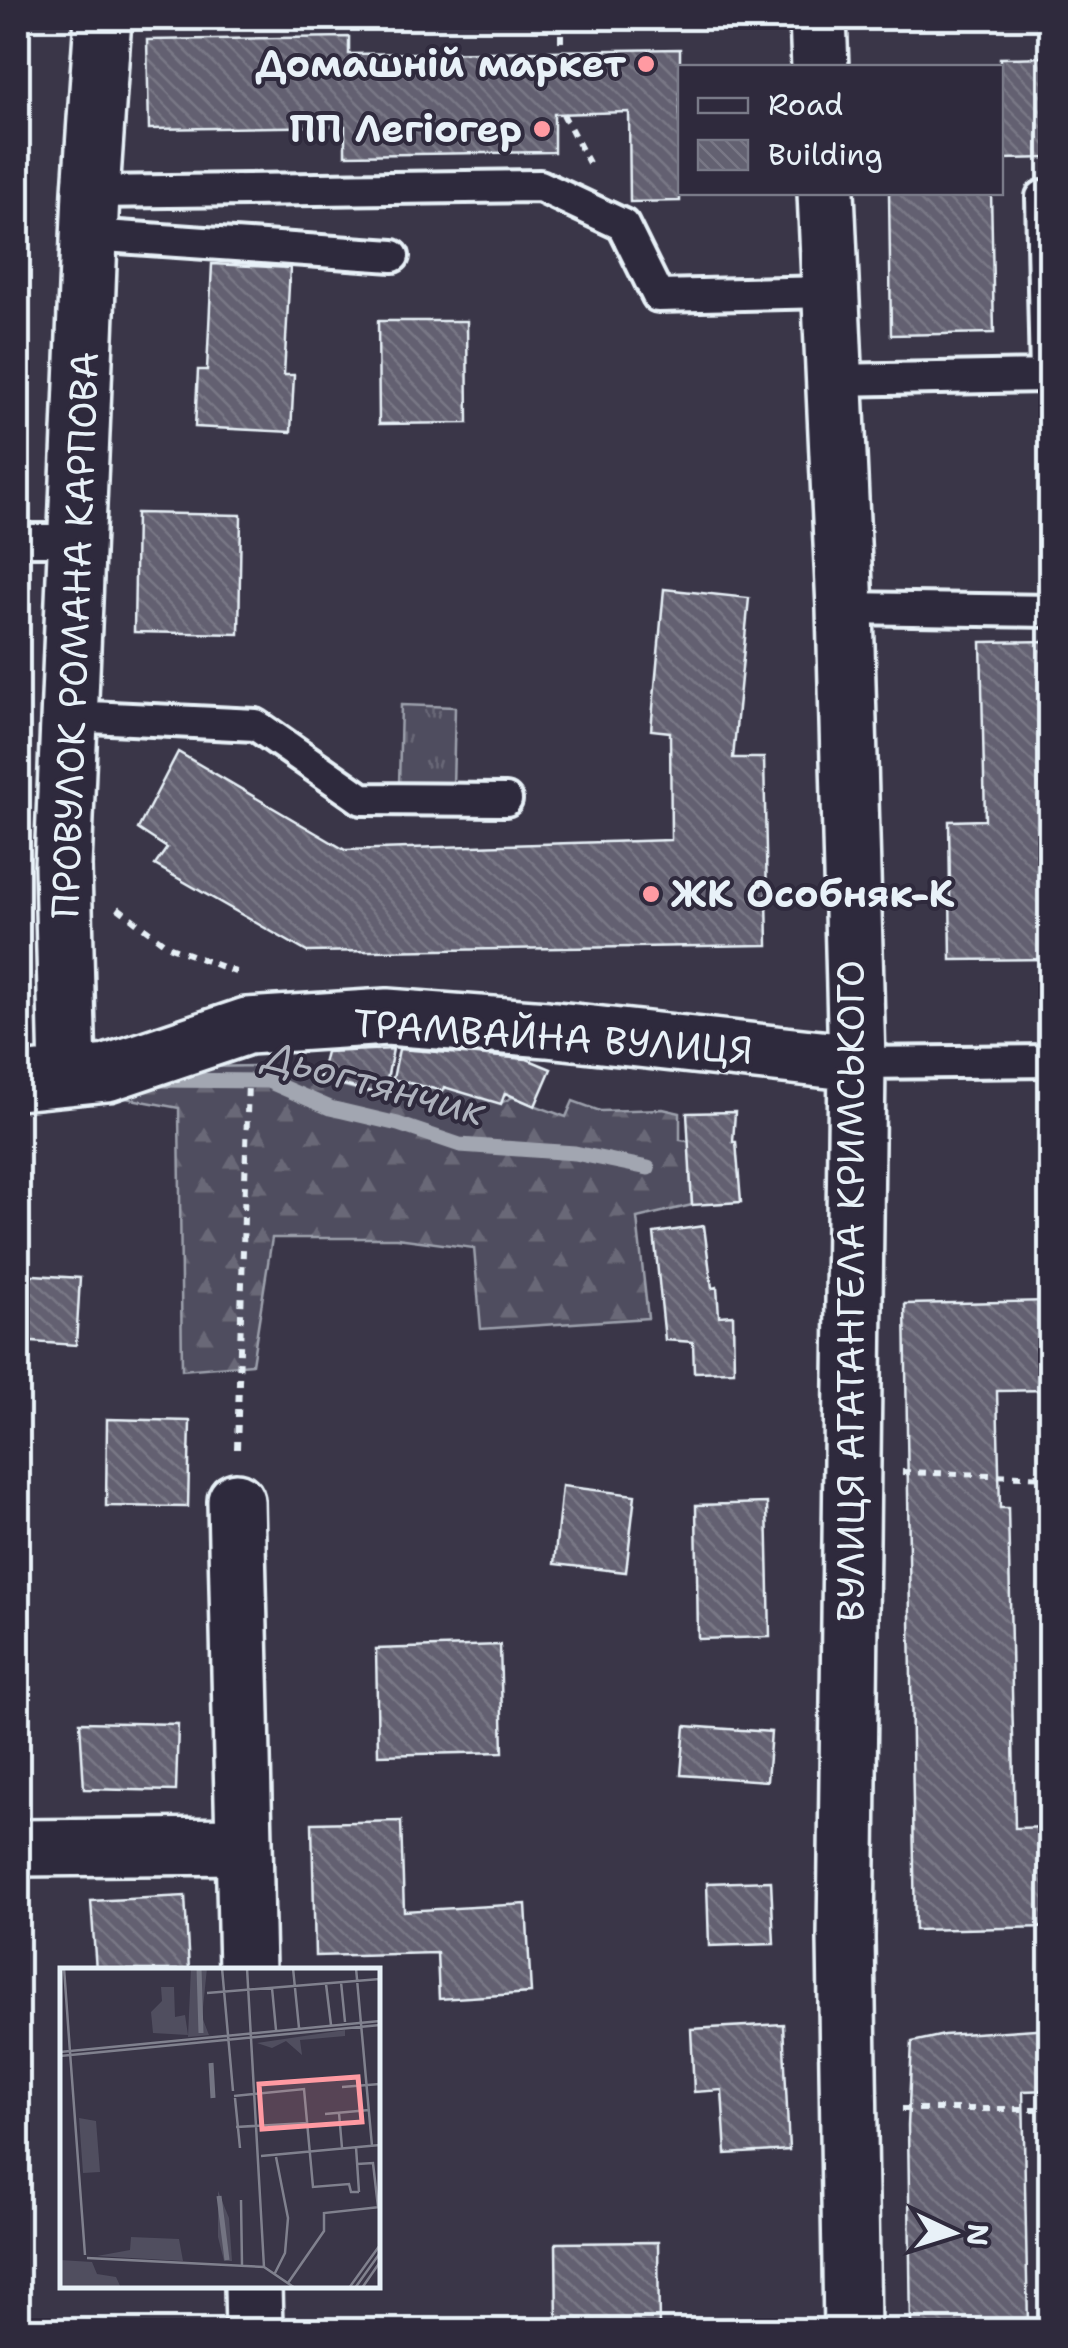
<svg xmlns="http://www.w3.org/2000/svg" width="1068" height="2348" font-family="'Shantell Sans',sans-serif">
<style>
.grass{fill:url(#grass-tufts);stroke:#9ca0ac;stroke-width:2.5}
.forest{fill:url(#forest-firs);stroke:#9ca0ac;stroke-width:2.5}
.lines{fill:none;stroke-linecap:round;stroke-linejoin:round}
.stream{stroke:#a2a6b1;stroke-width:15}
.building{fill:url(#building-back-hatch);stroke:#e8f1f8;stroke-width:2.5}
.lane-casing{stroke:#e8f1f8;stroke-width:38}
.street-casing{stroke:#e8f1f8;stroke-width:62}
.path{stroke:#e8f1f8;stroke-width:6;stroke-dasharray:8 8;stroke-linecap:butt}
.lane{stroke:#2f2a3d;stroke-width:30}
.street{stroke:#2f2a3d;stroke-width:55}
.poi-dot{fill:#ff9aa2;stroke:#2f2a3d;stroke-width:4}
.labels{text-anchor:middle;stroke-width:8;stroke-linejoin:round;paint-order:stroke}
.poi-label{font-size:38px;font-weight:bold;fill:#e8f1f8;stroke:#2f2a3d;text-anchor:end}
.street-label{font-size:38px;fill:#e8f1f8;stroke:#2f2a3d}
.water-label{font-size:40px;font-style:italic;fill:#aeb2bd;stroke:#2f2a3d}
.inset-river{fill:none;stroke:#737482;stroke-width:5}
.inset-road{fill:none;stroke:#80818e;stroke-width:2.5}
.view{fill:#ff9aa2;fill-opacity:0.15;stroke:#ff9aa2;stroke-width:5}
.inset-edge{fill:none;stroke:#e8f1f8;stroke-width:5}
</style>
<defs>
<pattern id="grass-tufts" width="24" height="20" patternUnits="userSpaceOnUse" patternTransform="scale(2.5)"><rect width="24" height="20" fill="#504e5f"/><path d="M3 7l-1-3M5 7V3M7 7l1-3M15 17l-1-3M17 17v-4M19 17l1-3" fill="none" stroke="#696877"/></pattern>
<pattern id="forest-firs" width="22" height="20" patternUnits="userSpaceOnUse" patternTransform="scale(2.5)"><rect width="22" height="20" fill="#504e5f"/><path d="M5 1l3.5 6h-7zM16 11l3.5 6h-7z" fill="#696877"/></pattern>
<pattern id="building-back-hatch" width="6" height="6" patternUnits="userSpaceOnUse" patternTransform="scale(2.5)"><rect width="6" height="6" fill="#636171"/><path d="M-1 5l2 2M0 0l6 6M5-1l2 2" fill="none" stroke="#797886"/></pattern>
</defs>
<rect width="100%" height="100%" fill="#3a3648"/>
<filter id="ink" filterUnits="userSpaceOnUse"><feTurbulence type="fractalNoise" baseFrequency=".01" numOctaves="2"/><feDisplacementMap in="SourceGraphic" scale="20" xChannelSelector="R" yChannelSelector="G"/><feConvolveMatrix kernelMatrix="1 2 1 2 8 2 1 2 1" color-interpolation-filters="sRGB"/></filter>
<g filter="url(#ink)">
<path class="grass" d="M401 705 455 707 453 787 399 785Z"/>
<path class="forest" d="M255 1066 275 1068 383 1096 393 1077 443 1091 449 1084 501 1103 513 1097 566 1117 573 1101 600 1111 663 1109 680 1113V1140L699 1143 700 1168 690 1172 692 1205 637 1218 648 1318 481 1329 474 1248 397 1238H272L252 1364 182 1370 179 1108 115 1096 148 1068Z"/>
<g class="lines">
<path class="stream" d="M155 1080 268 1081 330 1108 398 1124 460 1145 575 1153 648 1168"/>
</g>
<path class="building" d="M349 37V54L680 49V201L630 202 629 112 554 114V152L345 155V126L149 129 147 40Z
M1050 57V158L1000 159V58Z
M889 192H991L994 333 891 335Z
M212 264 290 268 284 375H294L291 432 195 427 198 370H207Z
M378 321H467L468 423 379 424Z
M136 513 241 515 239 634 134 632Z
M664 589 749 598 733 758H764L768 945 307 952 155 865 167 848 138 829 178 752 345 850 671 840 670 732 651 730Z
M1050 641V959L951 960 949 821 985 820 981 642Z
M393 1049 384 1095 319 1079 326 1052Z
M399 1049 527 1059 551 1069 535 1106 505 1093 501 1104 444 1087 443 1091 393 1079Z
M735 1112 733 1142H736L741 1202 692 1205 687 1113Z
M704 1226 712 1288 717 1287 719 1316 733 1315 734 1371 694 1372 693 1342 665 1340 654 1233Z
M18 1274 80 1278 76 1345 18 1341Z
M1050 1301V1390L997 1391 1000 1508H1008L1015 1828 1050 1827V1927L915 1930 905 1304Z
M107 1419 190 1421 188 1507 106 1506Z
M562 1486 635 1495 626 1572 554 1564Z
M767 1503 770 1637 698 1639 696 1505Z
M500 1645 503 1752 378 1755 376 1649Z
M80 1722 178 1724 176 1791 84 1789Z
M685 1726 771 1732 767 1781 681 1775Z
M401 1821 404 1911 526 1904 531 1993 439 1999 437 1953 315 1956 312 1823Z
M771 1881 774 1944 709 1946 707 1883Z
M185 1896 189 1970H96L91 1901Z
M783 2024 789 2150 726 2154 722 2090 694 2092 691 2029Z
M1050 2028V2090L1023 2091 1028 2325H1004V2330H911L908 2126 912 2042 944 2035Z
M658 2242 659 2330H557L556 2243Z"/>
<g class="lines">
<defs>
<path id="lane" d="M91 192 540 186 623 225 658 296 831 292
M90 235 393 256
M834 380 1046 376 1042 197H1050
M18 540H77
M845 608 1050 611
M69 716 256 725 362 799 506 800
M857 1063 1050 1061"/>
<path id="street" d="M818 18 820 68
M826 192 845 608 857 1063 846 1938 852 2330
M68 1077 63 866 91 192 103 18
M18 1082 107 1073 247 1026 387 1017 547 1029 857 1063
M236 1501 247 1970
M18 1848 244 1846
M253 2286 254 2330"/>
</defs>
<use href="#lane" class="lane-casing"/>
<use href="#street" class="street-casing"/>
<path class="path" d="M561 18V50
M563 114 589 163
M118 908 168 946 238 973
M237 1449 248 1082
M902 1472 1050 1477
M902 2109H1050"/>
<use href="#lane" class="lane"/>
<use href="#street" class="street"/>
</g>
</g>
<g class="poi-dot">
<circle cx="646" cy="64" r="10"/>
<circle cx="542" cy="129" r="10"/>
<circle cx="651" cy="894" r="10"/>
</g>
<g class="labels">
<g class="poi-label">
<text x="626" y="77">Домашній маркет</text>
<text x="522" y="142">ПП Легіогер</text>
<text x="671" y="907" text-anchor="start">ЖК Особняк-К</text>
</g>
<g class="street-label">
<text transform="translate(75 635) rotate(-88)" y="13">ПРОВУЛОК РОМАНА КАРПОВА</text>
<text transform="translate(553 1037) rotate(4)" y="13">ТРАМВАЙНА ВУЛИЦЯ</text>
<text transform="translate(851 1291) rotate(-90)" y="13">ВУЛИЦЯ АГАТАНГЕЛА КРИМСЬКОГО</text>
</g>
<g class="water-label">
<text transform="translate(375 1083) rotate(15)" y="14">Дьогтянчик</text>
</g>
</g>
<g transform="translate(60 1968)">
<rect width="320" height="320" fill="#3a3648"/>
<path d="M131 0H147L142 49 149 67 128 69ZM285 62V68L240 72 242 87 226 73 212 80 197 75ZM19 150 36 153 40 204 23 205ZM0 292 32 294 37 306 56 309 61 320H0Z" fill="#504e5f"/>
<path d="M101 19H114L115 49 125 47 128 67 93 65 91 44 102 33ZM158 223 169 250 172 293H164L158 269ZM71 269 119 271 123 293 37 288 70 282Z" fill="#504e5f"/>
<path class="inset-river" d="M139 0 141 65M151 95 153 130M159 228 167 292"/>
<path class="inset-road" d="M4 0 10 84M162 0 173 123M187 0 204 299M233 0 239 60M296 0 312 178M281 14 285 54M266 16 271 57M212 20 216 62M147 25 320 11M0 84 320 53M10 84 25 287M0 88 320 57M282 119 320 116M174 128 244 121 253 219 289 216 291 224H299M175 130 180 180M279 145 282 180M265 146 309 142M176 159 247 155M296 179 299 224M201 188 320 177M297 196 313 195 318 239M181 232 182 297M27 290 204 299 235 320M215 305 225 285 228 250 216 189M228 315 264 263V245L320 239M289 320 320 277M295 320 320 285M302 320 320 294"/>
<path class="view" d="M298 109 302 154 202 161 199 116Z"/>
<rect width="320" height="320" class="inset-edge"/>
</g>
<rect width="1068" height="2348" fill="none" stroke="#2f2a3d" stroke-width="60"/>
<rect x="30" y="30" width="1008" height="2288" fill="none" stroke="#e8f1f8" stroke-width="4" filter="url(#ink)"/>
<rect x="678" y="65" width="325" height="130" fill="#2f2a3d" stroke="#797a88" stroke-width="2.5"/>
<rect x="698" y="98" width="50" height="15" fill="#2f2a3d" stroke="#797a88" stroke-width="2.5"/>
<text x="768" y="115" font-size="30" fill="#e8f1f8">Road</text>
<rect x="698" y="140" width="50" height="30" fill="url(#building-back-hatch)" stroke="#797a88" stroke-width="2.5"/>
<text x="768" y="165" font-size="30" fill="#e8f1f8">Building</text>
<g transform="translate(953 2233) rotate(94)" stroke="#2f2a3d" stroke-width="8" paint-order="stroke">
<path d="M0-8L18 38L0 25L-18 38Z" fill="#e8f1f8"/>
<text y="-15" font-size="28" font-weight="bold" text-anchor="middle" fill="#e8f1f8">N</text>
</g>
</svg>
